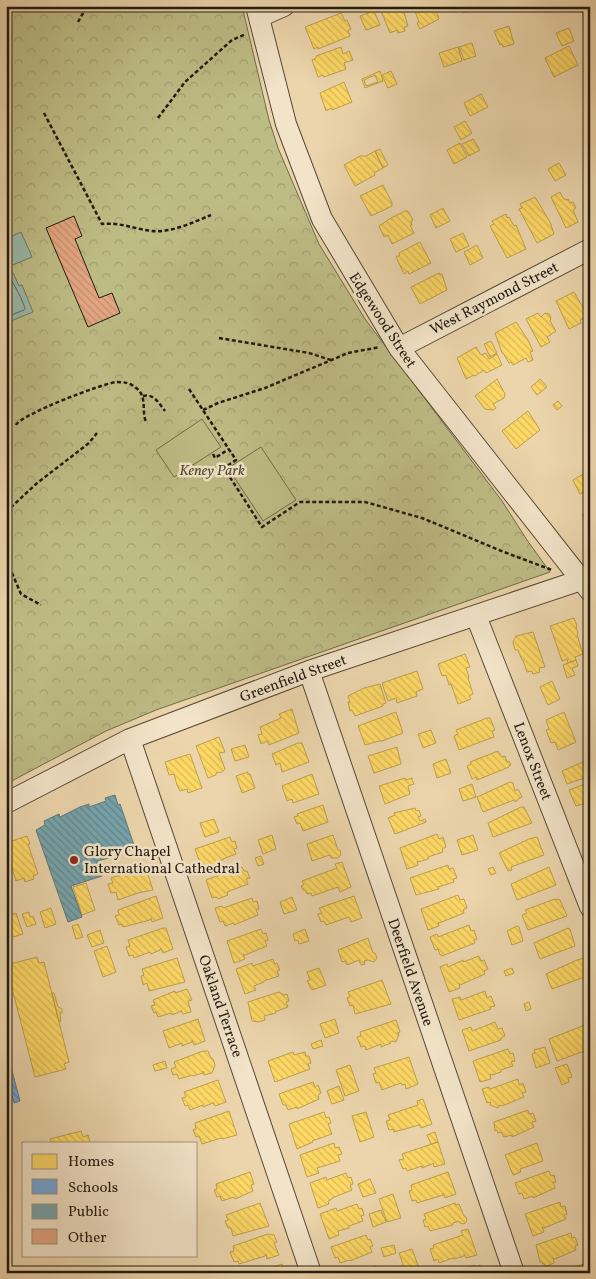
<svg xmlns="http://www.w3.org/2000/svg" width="596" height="1279" font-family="Vollkorn,serif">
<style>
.forest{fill:url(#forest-crowns);stroke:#706b4a}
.pitch{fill:#bebc85;stroke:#706b4a}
.water{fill:#99b9aa;stroke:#69796c}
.homes{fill:url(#homes-back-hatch);stroke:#bca04c;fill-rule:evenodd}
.schools{fill:url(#schools-back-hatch);stroke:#587d9f}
.public{fill:url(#public-back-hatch);stroke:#5c7b7f}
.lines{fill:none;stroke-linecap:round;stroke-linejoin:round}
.shore{stroke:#5d6a5d;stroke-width:1}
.building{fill:url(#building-back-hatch);stroke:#211a10}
.minor-casing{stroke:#544937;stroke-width:22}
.path{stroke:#211a10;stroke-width:2.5;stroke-dasharray:4 2.5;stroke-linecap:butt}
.minor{stroke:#f3e4c9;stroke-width:20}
.poi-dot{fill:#8f2418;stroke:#f3e4c9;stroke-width:2}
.labels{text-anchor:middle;stroke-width:5;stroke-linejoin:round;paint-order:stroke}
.street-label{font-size:15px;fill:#211a10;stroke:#f3e4c9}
.park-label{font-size:15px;font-style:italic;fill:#504b33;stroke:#f3e4c9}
.poi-label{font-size:15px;fill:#211a10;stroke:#f3e4c9;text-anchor:start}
</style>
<defs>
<pattern id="forest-crowns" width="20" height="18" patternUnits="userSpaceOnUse" patternTransform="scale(1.25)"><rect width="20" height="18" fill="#bebc85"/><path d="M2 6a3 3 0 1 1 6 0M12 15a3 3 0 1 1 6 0" fill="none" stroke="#a3a172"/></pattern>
<pattern id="homes-back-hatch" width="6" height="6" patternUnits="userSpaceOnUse" patternTransform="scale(1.25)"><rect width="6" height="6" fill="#ffd966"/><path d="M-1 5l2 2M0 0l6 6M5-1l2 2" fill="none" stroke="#daba57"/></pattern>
<pattern id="schools-back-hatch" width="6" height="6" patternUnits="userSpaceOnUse" patternTransform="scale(1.25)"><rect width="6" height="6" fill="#6fa8dc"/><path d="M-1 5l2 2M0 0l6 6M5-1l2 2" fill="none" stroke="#5b88b1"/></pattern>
<pattern id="public-back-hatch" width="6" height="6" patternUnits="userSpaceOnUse" patternTransform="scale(1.25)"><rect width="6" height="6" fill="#76a5af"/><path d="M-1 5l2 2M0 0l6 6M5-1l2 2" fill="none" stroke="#60868d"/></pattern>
<pattern id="building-back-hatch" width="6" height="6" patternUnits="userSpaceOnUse" patternTransform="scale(1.25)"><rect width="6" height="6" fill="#e3a682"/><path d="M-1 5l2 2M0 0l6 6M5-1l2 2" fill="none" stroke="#c28e6f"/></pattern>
</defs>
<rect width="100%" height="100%" fill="#ecd5ac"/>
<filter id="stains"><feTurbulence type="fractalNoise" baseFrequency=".004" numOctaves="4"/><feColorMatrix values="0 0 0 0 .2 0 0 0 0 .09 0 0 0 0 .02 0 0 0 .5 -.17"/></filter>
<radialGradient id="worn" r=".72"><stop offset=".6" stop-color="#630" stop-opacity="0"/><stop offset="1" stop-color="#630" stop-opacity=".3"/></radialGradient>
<path class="forest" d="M6 6H242L269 120 278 148 319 244 365 319 502 501 527 540 550 572 156 710 106 731 6 784Z"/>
<path class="pitch" d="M202 419 221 447 174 477 156 450Z
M261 447 296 500 263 521 228 468Z"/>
<path class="water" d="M21 232 32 257 10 266 19 286 22 285 33 312 6 323V239Z"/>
<path class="homes" d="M379 6H402L408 26 404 27 405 31 398 33 397 30 390 33Z
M413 6H434L439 19 420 29 417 23 419 22Z
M456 6H468L469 11 463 13 461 8 458 10Z
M374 11 380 25 366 30 360 16Z
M341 13 345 21 347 20 351 29 348 30 350 36 318 49V47L314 49 305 27Z
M509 26 514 44 503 47 502 44 500 45 494 31Z
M569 28 574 41 562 46 556 33Z
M472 43 476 56 464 60 459 47Z
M569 46 578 65 554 77 545 58Z
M341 47 343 54 349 51 353 60 344 63 346 69 324 77 323 75 318 77 312 60 316 58V56Z
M458 47 462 61 444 67 439 53Z
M380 71 383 81 365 88 362 79ZM375 75 378 82 366 86 364 80Z
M391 71 397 84 388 88 382 75Z
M344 82 352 102 332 110 331 108 326 111 320 93Z
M481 94 488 107 470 116 464 103Z
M465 121 472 133 461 140 454 127Z
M473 139 480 150 469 156 462 144Z
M460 143 467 157 454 164 447 150Z
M380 149 388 165 383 168 375 151Z
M375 151 383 168 374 173 375 175 355 186 344 165 360 156H366Z
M559 163 566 175 555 181 548 169Z
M383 185 392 203V206L371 216 360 196Z
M560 192 563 198 566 200 568 199 570 203 573 202 576 208 573 210 578 222 566 228 551 197Z
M535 197 550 222 554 234 537 243 519 209 522 208 520 204Z
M443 208 450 221 436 228 430 215Z
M405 211H408L413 220 411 221 412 225H410L414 233 392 244 388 235 384 237 379 226 391 218Z
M506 214 507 218 509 217 514 226 516 225 526 249 507 258 490 226 494 224 492 221Z
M463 233 469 246 456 252 450 239Z
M420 242 431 263 409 274 408 271 404 274 396 257 400 255 399 253Z
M477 245 483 258 470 265 464 252Z
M439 273 440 275 442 274 447 290 420 304 411 287Z
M574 292 588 316 580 320 581 323 569 329 556 301Z
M538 313 541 317 545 313 549 314 551 318 550 321 556 331 547 337 550 342 541 347 526 319Z
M516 322 528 340 533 351 530 352 533 360 528 362 526 358 513 365 511 362 509 363 503 353H502L495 333Z
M491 341 497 353 490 357 484 344Z
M476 347 481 355 486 353 489 359 497 354 502 365 486 373 484 370 475 376 474 375 466 379 457 358Z
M497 379 505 394 504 398 493 404 496 408 493 410 485 409 475 396Z
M540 379 547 387 537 395 531 387Z
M558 401 562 406 557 410 553 405Z
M528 411 540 430 516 449 502 431Z
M587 472 590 478V489L580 494 573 480Z
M590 506V544L584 532 589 529 582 515 590 511 588 507Z
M574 618 577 626 576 627 578 634 577 635 583 654 575 657 576 660 568 663 567 659 562 661 550 626Z
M533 632 545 667 539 668 540 672 533 674 532 671 527 672 523 660H522L518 650H515L513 642 516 636Z
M465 654 470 667 466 668 469 678H468L473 694 469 696 471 699 458 704 451 684 449 685 446 675 442 676 438 664Z
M576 660 578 666 572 668 575 675 567 678 563 665Z
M417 671 423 689 416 692 417 696 397 703 396 698 388 701 382 683Z
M552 681 560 699 548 705 540 687Z
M380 684 386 703 383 704V706L355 716 352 710 350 711 348 702H350L348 696 364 688Z
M292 709 299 733 269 745 267 741 261 744 258 735 262 734 260 727 281 718 279 714Z
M396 712 403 733 382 741H379L365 745 358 726Z
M564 712 576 742 558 750 555 742 551 743 546 730 549 729 546 720Z
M487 718H490L495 730 492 731 494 737 459 750 454 736 458 734 456 730Z
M431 730 436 743 423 748 418 734Z
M219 737 225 752 219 753 225 769 222 772 216 773V775L208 778 196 746Z
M298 743H302L309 762 282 772 280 763 276 765 272 754Z
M245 745 249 757 235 761 231 749Z
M397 747 401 764 374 773 368 756Z
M498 751 502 757 505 756 507 762 509 761 511 765 509 766V767L477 780 476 777 472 779 467 766 471 764 470 762Z
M190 754 202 788 188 793 187 789 180 791 177 785 174 774 169 775 165 762Z
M446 759 451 773 437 778 433 764Z
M585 761 586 762 590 761V776L567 784 562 771Z
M248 772V775L250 774 255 788 242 793 236 776Z
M312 774 319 794 293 803 292 799 287 801 282 786Z
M405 778 406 780 412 778V780L414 784 408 786 410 794 385 804 379 786Z
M510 782 513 783 515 791 518 789 522 797 518 799V800L515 802 514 800 483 812 477 797Z
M590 782V801L583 804 576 806 569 790Z
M472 784 476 797 463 801 459 789Z
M323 805 328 822 303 831 300 823 297 824 294 817 298 816 297 814Z
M521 807H524L532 823 493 837 488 823Z
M415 808 416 811 419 810 421 816 418 817 420 821 425 819 426 822 395 834 388 818 395 815 394 813Z
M214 819 219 832 205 837 200 823Z
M437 834 439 839 443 837 446 847 442 849 443 852 428 857V859L418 862 417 861 418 865 407 869 400 848Z
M272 835 276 849 263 854 258 840Z
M333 835 338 850H340L341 855 338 858H331L330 855 312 861 307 844Z
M473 835 478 850 462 855 457 840Z
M27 836 30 844H28L38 874 33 876 34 879 25 882 24 878 16 881 10 861 8 862 6 857V843Z
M230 837 232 842 235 841 237 848 234 849 236 854 223 859V860L217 862 218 865 203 871 195 849Z
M537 837 544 855 511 867 512 870 508 871 499 853 529 839Z
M261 856 264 864 258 866 255 858Z
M342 862 351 887 340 892 338 887 312 896 311 893 307 894 305 890H303L301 886 304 885 302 881 337 868 335 864Z
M448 865 449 869 453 868 457 878 453 879 454 882 438 887 439 889 416 895 410 878Z
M145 866 153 890 138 893 118 900 116 892 111 893 108 884 113 883 111 878Z
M242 867 244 871H247L250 878 246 879 248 884 227 892 228 895 218 899 217 897 212 898 206 880Z
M493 867 496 873 491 875 488 869Z
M549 867 556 885 517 900 511 884Z
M86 883 95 910 82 915 73 887Z
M458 895 460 900 464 899 467 908 463 910 464 913 439 923 438 922 439 926 428 930 421 909Z
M156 896 163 918 152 922 151 918 150 920 123 927 122 924 119 925 115 916 119 915 118 910Z
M354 896 362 918 351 922 349 917 326 925 324 921 321 922 318 914 322 913 319 908Z
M292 897 297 910 284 914 280 902Z
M252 898 253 902 257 901 259 909 256 910 258 915 234 925V923L225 926 223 921 220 922 215 908 222 906 223 908Z
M555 899 560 900 567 916 528 930 522 915 527 913 525 910Z
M51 908 56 924 45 928 40 912Z
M29 912 30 917 33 916 36 924 27 927 22 914Z
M16 913 23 934 10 938 6 929V916Z
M78 924 83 937 76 939 72 926Z
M469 925 471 931 474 930 477 939 474 940 475 943 442 956V955H440L438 949 435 950 430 937 437 934 438 937Z
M517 926 519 927 523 941 512 945 507 931Z
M163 928H166L173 949 163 953 161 948 160 950 151 954 150 952 134 958 133 955 129 956 126 947 130 946 128 940Z
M568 928 570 929 575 946 540 959 534 943Z
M261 929 263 934 266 933 268 940 265 941 267 946 245 955 243 954 245 959 234 963 227 941Z
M305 929 309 941 299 944 298 940 295 941 293 934Z
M100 930 104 943 92 947 87 935Z
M368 938 373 953H375L377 958 374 962 368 960 364 961 365 964 361 965 359 960 347 965 345 961 342 962 338 950Z
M107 946 116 972 103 977 94 951Z
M479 956 481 961 484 960 488 969 484 971 485 974 460 985 459 983 460 988 449 992 440 967 447 964 448 967 463 960V962Z
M37 957 39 963 44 962 69 1062 64 1064 66 1069 35 1077 6 965Z
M177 958 185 982 149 991 147 983 143 985 141 976 144 975 142 969Z
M584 958 590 975 552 989 546 974 577 960Z
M273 959 275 964 277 963 280 970 277 971 279 976 264 981V982L254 986 256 990 245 994 236 969 252 963 253 966Z
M319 968 326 985 312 990 307 981 310 980 307 972Z
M512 968 514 973 506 976 504 971Z
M382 980 391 1004 355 1014 353 1005 350 1006 347 998 350 997 348 992Z
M187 989 192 1000 188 1001 191 1012 183 1014 181 1010 182 1011 172 1015 171 1013 158 1017 156 1012 154 1013 151 1006 155 1005 153 1000 175 991V993Z
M485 991 487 998 491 996 495 1006 490 1007 491 1009 459 1020 452 999 460 997 461 1000Z
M279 992 284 995 287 994 289 1001 286 1002 288 1007 275 1012 276 1013 264 1016 265 1020 259 1022 252 1021 248 1002Z
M52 993H54L58 1007 62 1009V1013H60V1016L61 1021 59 1022Z
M529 1002 531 1009 526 1011 524 1004Z
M198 1019 205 1041 194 1045 192 1040V1042L182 1046V1043L169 1048 163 1031Z
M335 1019 339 1033 325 1038 320 1024Z
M396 1020 400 1032 397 1033 399 1034 396 1042 392 1041 390 1042 391 1043 381 1047V1044L366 1050 365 1046 361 1047 357 1037 361 1036 360 1032Z
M495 1022 498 1029 502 1028 505 1036 501 1038V1040L469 1051 462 1030 471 1027 472 1031Z
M590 1023V1049L557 1061 549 1039Z
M321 1040 323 1046 313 1049 311 1044Z
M545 1047 550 1063 536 1068 532 1054 535 1053 534 1050Z
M508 1049 510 1054 513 1053 515 1061 511 1062 513 1066 501 1070V1072L492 1075 490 1074 491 1079 480 1082 473 1061Z
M203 1051H208L211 1058 213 1059 215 1065 212 1073 204 1075 203 1071V1073L193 1076 192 1075 179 1079 177 1074 173 1075 171 1069 176 1067 174 1062Z
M293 1052 294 1055 305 1052 306 1056H309L311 1063 308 1064 310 1069 275 1082 268 1061Z
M409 1057 418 1084 406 1089 405 1084 402 1085 401 1083 382 1090 379 1082 376 1083 373 1074 376 1073 374 1068Z
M165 1061 167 1068 155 1071 153 1065Z
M567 1064 572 1077 568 1078 569 1082 562 1085 555 1068Z
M350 1065 359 1091 345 1096 336 1070Z
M590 1065V1083L589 1080 585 1081 584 1078 587 1077 584 1067Z
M518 1079 519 1085 523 1083 526 1092 522 1093 524 1097 502 1106 500 1105 498 1108 490 1105 491 1102 487 1103 482 1089 489 1087 490 1089Z
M218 1080 226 1102 215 1106 213 1102V1103L203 1107V1105L190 1110 188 1105 185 1106 182 1098 186 1097 184 1092Z
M313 1082 315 1087 318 1085 321 1093 318 1095 319 1099 297 1109V1107L288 1110 286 1105H283L279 1094Z
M339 1086 344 1100 332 1104 327 1091Z
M423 1099 432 1124 421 1128 419 1124V1125L394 1132 393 1129 389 1130 386 1121 390 1120 388 1115 418 1105 417 1101Z
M528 1110 529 1114 533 1113 536 1121 532 1122 534 1127 512 1137V1135L504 1137 501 1132 498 1133 497 1130 495 1131 494 1122Z
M229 1111 237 1135 222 1139 221 1138 202 1144 199 1136 196 1137 193 1130 196 1129 195 1123Z
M324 1112 326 1118 329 1117 331 1123 328 1124 332 1134 312 1141 313 1142 297 1149 289 1124Z
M366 1112 374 1137 360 1142 352 1116Z
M81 1131 83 1137 88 1135 90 1143H51L50 1139Z
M435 1132 438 1142 431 1144 427 1135Z
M438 1142 445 1164 434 1167 433 1163 432 1164 422 1168V1166L407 1171 406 1168 403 1169 399 1160 404 1159 402 1154Z
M334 1143 335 1148 339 1147 342 1154 338 1155 340 1161 317 1168 319 1173 307 1177 300 1155Z
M537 1143 543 1161 520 1169 521 1172 513 1175 505 1155Z
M549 1171 551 1176 554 1175 556 1182H553L555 1188 533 1198V1196L524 1199 522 1193 519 1194 515 1183Z
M250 1172 254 1184 251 1185 253 1191 235 1199 234 1197 222 1201 220 1196 217 1197 214 1190 217 1189 216 1184Z
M448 1172 456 1194 445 1198 443 1193V1195L417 1203 416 1200 412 1201 409 1191 412 1190 411 1185Z
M346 1173 348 1178 351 1177 353 1184 350 1185 352 1190 332 1198V1199L328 1201 329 1204 318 1208 310 1183 326 1177 327 1180Z
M370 1179 376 1193 363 1197 358 1184Z
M393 1194 401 1218 387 1222 379 1199Z
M560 1202 561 1207 565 1206 567 1214 564 1215 566 1219 544 1228 542 1227 544 1232 533 1236 525 1214Z
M260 1203 269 1226 233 1236 231 1228H228L225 1221 228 1220 226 1215Z
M455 1203 456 1205 459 1204 464 1216 466 1217 467 1221 464 1224 460 1223 459 1221 453 1223V1225L430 1231 428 1226 425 1227 423 1220 426 1219 424 1214Z
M357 1204 359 1209 362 1208 364 1215 361 1216 363 1221 349 1226V1228L338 1231 339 1235 329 1239 320 1214 336 1208 337 1211Z
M381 1210 386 1222 373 1227 369 1214Z
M468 1229 477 1255 466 1258 464 1254V1256L454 1259 453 1258 439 1263 438 1259 434 1261 430 1249 434 1248 433 1245 463 1235 461 1231Z
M571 1233 572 1238 575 1237 578 1245 575 1246 576 1250 555 1259 553 1258 554 1263 547 1266 540 1262 536 1245Z
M268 1234 274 1235 277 1242 274 1243 279 1255 267 1259 266 1254 265 1256 239 1264 238 1261 234 1262 230 1252 234 1251 233 1246Z
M366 1235 368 1240 370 1239 373 1246 370 1247 372 1252 350 1261 349 1260 340 1263 338 1257 335 1258 331 1247Z
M394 1245 396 1253 384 1257 381 1248Z
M412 1249 420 1271 406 1273 399 1253Z
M282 1264 285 1273H255Z
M583 1264 584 1268 588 1266 590 1273H558Z
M475 1265V1267L480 1265 482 1271 485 1273H453Z
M376 1266 378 1271 381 1270 382 1273H356Z"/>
<path class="schools" d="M6 1052 11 1067 6 1068Z
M11 1067 20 1101 14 1103 6 1075V1068Z
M6 1137 12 1160 6 1161Z"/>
<path class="public" d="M115 795 118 805 120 804 135 848 120 853 121 855 97 861 102 876 71 886 82 917 68 922 36 830 45 825 44 821 59 814 60 817 80 807 89 804V807L106 801 105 798Z"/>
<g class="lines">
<path class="shore" d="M6 269C12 283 20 293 25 308L24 310 6 317"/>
</g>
<path class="building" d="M74 216 82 236 75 239 99 298 112 293 120 313 88 327 46 228Z"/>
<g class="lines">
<defs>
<path id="minor" d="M256 6 286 124 322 219 399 348 590 591
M259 17 284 6
M399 348 590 249
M476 616 590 907
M309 671 514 1273
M130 739 311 1273
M6 803 130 739 309 671 590 577"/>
</defs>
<use href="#minor" class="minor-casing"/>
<path class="path" d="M78 22 87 6
M44 113 102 224C119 222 135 229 152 231 171 233 194 222 211 215
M158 118 185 82 232 40 246 34
M219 338 309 353 331 360
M189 389 236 460 224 468 262 527 300 502H365L422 518 504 552 552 570
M143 396C153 393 159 403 165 411
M203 410 218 403 265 388 348 353 380 347
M16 425C20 415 103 383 117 382 124 382 130 383 135 387 148 396 141 409 146 422
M213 454 215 458 229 449
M6 512 36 484 89 443 97 433
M6 570 12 573 21 594 41 605"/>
<use href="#minor" class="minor"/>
</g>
<circle class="poi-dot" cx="74" cy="860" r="5"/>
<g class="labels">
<g class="street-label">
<text transform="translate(494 298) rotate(-27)" y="5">West Raymond Street</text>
<text transform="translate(383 320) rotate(57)" y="5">Edgewood Street</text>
<text transform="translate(293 678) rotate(-20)" y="5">Greenfield Street</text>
<text transform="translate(533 761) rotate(69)" y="5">Lenox Street</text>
<text transform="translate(411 972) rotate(71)" y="5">Deerfield Avenue</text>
<text transform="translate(221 1006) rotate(71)" y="5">Oakland Terrace</text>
</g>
<g class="park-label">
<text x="212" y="475">Keney Park</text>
</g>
<g class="poi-label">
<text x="84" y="856">Glory Chapel<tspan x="84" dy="17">International Cathedral</tspan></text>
</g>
</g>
<rect width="596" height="1279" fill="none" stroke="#ecd5ac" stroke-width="25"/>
<rect x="8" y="8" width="581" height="1264" fill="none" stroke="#211a10" stroke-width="2.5"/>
<rect x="12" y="12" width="571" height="1254" fill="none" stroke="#211a10"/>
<rect x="22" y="1142" width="175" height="115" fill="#f3e4c9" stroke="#9f937f"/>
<rect x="32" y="1154" width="25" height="15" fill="#ffd966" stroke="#9f937f"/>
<text x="68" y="1166" font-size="15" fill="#211a10">Homes</text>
<rect x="32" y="1179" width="25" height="15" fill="#6fa8dc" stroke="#9f937f"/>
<text x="68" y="1192" font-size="15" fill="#211a10">Schools</text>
<rect x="32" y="1204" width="25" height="15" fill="#76a5af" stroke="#9f937f"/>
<text x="68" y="1216" font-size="15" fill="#211a10">Public</text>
<rect x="32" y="1229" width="25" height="15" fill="#e3a682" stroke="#9f937f"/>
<text x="68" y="1242" font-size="15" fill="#211a10">Other</text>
<rect width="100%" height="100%" filter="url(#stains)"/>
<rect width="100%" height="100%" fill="url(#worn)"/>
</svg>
